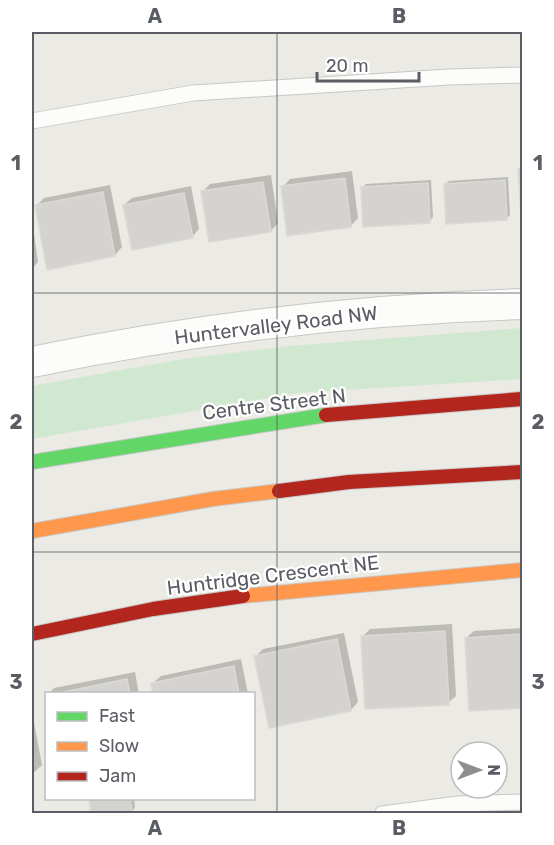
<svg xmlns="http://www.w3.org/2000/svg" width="554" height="845" font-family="Rubik,sans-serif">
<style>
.green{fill:#d1e8d0}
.shadow{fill:#0003}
.building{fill:#d4d3cf;stroke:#dad9d4;stroke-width:1.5}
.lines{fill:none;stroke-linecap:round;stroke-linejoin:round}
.lane-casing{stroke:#c7c8c6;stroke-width:17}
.street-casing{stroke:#c7c8c6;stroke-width:32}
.fast-casing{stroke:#c8c9c8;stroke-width:16}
.slow-casing{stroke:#c8c9c8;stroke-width:16}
.jam-casing{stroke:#c8c9c8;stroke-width:16}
.lane{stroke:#fcfcfb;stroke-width:15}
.street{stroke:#fcfcfb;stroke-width:30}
.fast{stroke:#63d668;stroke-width:14}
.slow{stroke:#ff974d;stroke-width:14}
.jam{stroke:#b3261e;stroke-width:14}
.grid{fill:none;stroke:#5a5d63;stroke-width:1.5;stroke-opacity:0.55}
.labels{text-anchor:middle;stroke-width:4.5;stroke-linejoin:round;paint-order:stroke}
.street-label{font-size:20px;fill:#5a5d63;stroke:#fff}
.neatline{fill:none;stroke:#5a5d63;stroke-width:2}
.grid-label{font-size:20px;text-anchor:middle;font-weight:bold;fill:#5a5d63}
</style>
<rect width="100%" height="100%" fill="#ebeae4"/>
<path class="green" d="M522 328V379L298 393 32 439V386L183 359 289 346Z"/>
<path class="shadow" d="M522 166V213L519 170Z
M352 171 358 218 351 226 283 187 290 179Z
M271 175 278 223 271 231 203 191 210 184Z
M508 177 510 215 506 219 445 184 449 181Z
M431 180 433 217 430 221 362 188 366 184Z
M110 185 122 247 115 255 36 206 44 198Z
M191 186 199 229 192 237 124 205 132 198Z
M32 219 38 262 32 269Z
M452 624 456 696 448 703 363 636 370 629Z
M522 628V707L470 709 466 638 474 631Z
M344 633 358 702 351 710 256 656 263 649Z
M241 659 248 694H155L153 683 161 676Z
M135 672 139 694H49L54 688Z
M32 712 42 765 32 774Z
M90 798H134L135 807 132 811 115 814H93Z"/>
<path class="building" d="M518 169H522V214H521Z
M345 178 351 227 287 236 281 186Z
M505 180 507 220 446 224 444 184Z
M263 182 271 232 209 242 201 191Z
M428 183 430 223 363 227 361 187Z
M103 192 115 256 47 270 35 205Z
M184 193 193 238 132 250 123 205Z
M445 631 449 705 365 709 361 636Z
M522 634V708L469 711 465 638Z
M337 639 351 711 269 728 254 656Z
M234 666 239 694H153L151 683Z
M127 679 130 694H54Z
M89 798H130L132 812 91 814Z"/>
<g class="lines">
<defs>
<path id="lane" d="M32 121 193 93 449 77 522 75
M382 814 458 804 522 802"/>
<path id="street" d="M32 362C194 329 357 309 522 304"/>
<path id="fast" d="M32 462 326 415"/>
<path id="slow" d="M32 531 213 499 279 491
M243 596 522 570"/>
<path id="jam" d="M326 415 522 399
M279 491 349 482 522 472
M32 634 153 609 243 596"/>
</defs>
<use href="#lane" class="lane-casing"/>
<use href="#street" class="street-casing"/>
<use href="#fast" class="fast-casing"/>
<use href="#slow" class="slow-casing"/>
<use href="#jam" class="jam-casing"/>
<use href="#lane" class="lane"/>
<use href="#street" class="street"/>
<use href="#fast" class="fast"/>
<use href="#slow" class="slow"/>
<use href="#jam" class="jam"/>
</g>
<path class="grid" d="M277 32V814M32 293H522M32 552H522"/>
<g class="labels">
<g class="street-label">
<text transform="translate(276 325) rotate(-7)" y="7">Huntervalley Road NW</text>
<text transform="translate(274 404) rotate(-7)" y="7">Centre Street N</text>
<text transform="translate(273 575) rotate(-7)" y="7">Huntridge Crescent NE</text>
</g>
</g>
<rect width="554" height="845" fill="none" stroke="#ffffff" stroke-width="66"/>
<rect x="45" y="692" width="210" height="108" fill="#ffffff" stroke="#bdbec1" stroke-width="1.5"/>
<rect x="57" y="712" width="30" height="9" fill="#63d668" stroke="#bdbec1" stroke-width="1.5"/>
<text x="99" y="722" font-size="18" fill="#5a5d63">Fast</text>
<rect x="57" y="742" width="30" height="9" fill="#ff974d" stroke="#bdbec1" stroke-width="1.5"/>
<text x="99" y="752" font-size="18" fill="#5a5d63">Slow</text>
<rect x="57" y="772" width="30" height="9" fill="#b3261e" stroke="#bdbec1" stroke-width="1.5"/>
<text x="99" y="782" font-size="18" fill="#5a5d63">Jam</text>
<g transform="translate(479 770) rotate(90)"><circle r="28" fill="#ffffff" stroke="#bdbec1" stroke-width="1.5"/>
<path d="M0-4.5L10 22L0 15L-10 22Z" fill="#8d8e90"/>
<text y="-9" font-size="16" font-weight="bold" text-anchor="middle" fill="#5a5d63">N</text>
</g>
<path d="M317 72v9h102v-9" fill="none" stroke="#5a5d63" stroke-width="3"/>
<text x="326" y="72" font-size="18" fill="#5a5d63" stroke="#ffffff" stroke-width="4.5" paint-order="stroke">20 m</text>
<rect x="33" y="33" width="488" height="779" class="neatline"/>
<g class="grid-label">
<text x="155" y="23">A</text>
<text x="399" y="23">B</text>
<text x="16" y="170">1</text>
<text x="538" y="170">1</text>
<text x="16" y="429">2</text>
<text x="538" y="429">2</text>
<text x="16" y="689">3</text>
<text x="538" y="689">3</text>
<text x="155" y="835">A</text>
<text x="399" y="835">B</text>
</g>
</svg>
